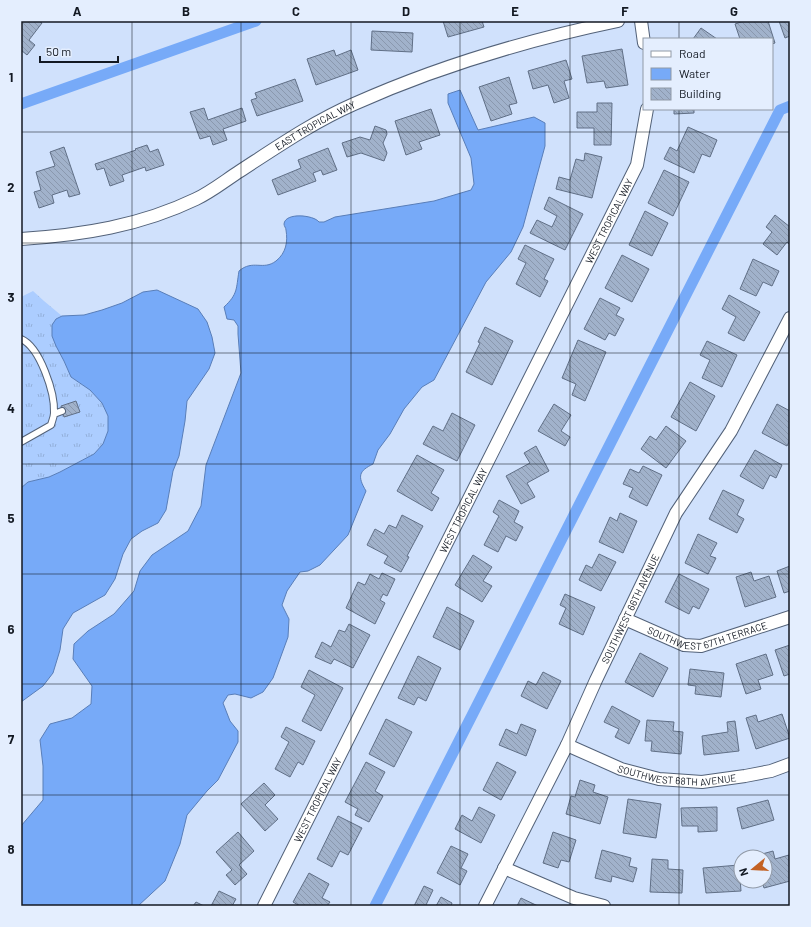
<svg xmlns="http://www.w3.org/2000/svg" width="811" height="927" font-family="Barlow,sans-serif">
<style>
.grass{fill:url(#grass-tufts)}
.water{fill:#77aaf8;stroke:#597eb8}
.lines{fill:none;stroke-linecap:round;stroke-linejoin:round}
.canal{stroke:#77aaf8;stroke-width:11}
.building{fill:url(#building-back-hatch);stroke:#606f86}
.lane-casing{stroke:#536279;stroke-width:8}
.street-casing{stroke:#536279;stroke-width:14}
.lane{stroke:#fff;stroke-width:6}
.street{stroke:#fff;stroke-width:12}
.grid{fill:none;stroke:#131923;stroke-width:1;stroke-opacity:0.55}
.labels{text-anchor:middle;stroke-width:3.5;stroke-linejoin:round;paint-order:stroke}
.street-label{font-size:10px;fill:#131923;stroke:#e4eefe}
.neatline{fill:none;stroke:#131923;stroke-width:1.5}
.grid-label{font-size:13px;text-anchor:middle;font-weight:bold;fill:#131923}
</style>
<defs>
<pattern id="grass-tufts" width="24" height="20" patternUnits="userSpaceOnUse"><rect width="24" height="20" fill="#accdff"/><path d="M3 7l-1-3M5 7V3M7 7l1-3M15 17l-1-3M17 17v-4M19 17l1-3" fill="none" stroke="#93afda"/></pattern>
<pattern id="building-back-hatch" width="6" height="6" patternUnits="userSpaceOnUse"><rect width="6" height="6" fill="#a1b2cb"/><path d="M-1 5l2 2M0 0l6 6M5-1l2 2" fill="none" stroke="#8a98ae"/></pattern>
</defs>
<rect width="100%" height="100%" fill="#d0e1fc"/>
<path class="grass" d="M33 291 44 301 62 316 56 319 64 361 71 377 90 390 102 403 108 416V431L103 444 94 454 60 472 49 477 28 482 21 488V297Z"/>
<path class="water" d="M460 90 478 130 534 117 545 123V146L523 227 511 252 486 282 434 380 422 387 404 409 390 434 378 450 373 464C359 471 357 476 366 491L348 535 320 565 308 571 300 572 287 591 282 605 289 619 288 637 273 678 263 692 251 698 235 694 228 695 223 703 230 721 238 731V742L218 780 207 791 187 815 180 844 165 881 138 906H21V826L43 800V766L40 740 50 724 72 718 91 704 92 686 73 659 74 644 88 631 114 614 134 591 140 571 152 555 188 531 201 506 206 465 241 373 238 334V326L234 320 227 319 224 307C238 294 236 289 239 271 253 259 263 271 276 261 286 253 288 242 286 230 286 228 284 226 284 224 285 212 314 215 319 222H324L335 217 434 201 471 190 474 184 471 158 448 103V94Z
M157 290 198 309 207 322 212 337 215 353 209 369 187 401 185 421 179 456 173 471 166 510 158 523 142 531 131 539 123 554 115 579 105 595 73 613 63 629 60 650 53 673 43 686 21 702V488L28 482 49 477 60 472 94 454 103 444 108 431V416L102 403 90 390 71 377 64 361 56 346 52 336V325L56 319 62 316 84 315 102 310 122 303 143 292Z"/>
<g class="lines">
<path class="canal" d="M21 104 256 21
M375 906 780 110 790 106"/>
</g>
<path class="building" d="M21 21H39L42 23 29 40 35 45 27 55 21 50Z
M443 21H482L484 27 448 37Z
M744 21H768L775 43 772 44V39H740L735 24Z
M779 21H790V36L785 38Z
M701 28 717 39H693Z
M372 31 413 33 412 52 371 50Z
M622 49 628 85 606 88 604 81 587 83 582 56Z
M334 50 336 56 351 50 358 70 316 85 307 59Z
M566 60 572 79 564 81 569 98 554 103 548 85 533 89 528 71Z
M509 77 517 103 509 105 512 114 491 121 479 87Z
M295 79 303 101 257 116 251 100 257 98 255 93Z
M597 103H612L611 145H594V128H577V112H597Z
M204 108 208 120 242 108 246 121 223 129 227 140 213 145 210 136 200 139 190 112Z
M431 109 440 135 419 142 422 149 406 155 395 121Z
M674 109H694V113L674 114Z
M375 126 386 130 387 134 383 143 387 153 384 161 361 153 347 157 342 143 360 137 370 140Z
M688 127 717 140 710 157 702 154 694 173 664 159 670 147 677 151Z
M147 145 150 152 158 149 164 165 146 171 145 167 122 175 124 181 110 186 104 168 97 170 95 164 136 150 135 149Z
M64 147 80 194 69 197 67 190 52 195 54 203 39 208 34 192 41 190 36 172 55 166 50 152Z
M328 148 337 170 323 175 321 170 313 173 316 181 278 195 272 180 301 168 298 160Z
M585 153 602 157 592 198 556 189 559 177 570 180 576 159 584 161Z
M664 170 689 182 673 216 648 203Z
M549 197 583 214 565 250 530 233 537 220 552 227 557 216 544 209Z
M645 211 668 223 652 256 629 245Z
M775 215 790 227V245L787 242 777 255 763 244 772 232 766 227Z
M525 245 554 259 544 279 548 281 540 297 516 284 526 263 518 259Z
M622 255 649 269 632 302 605 288Z
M753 259 779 271 772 286 763 282 756 296 740 289Z
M729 295 760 312 744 341 728 333 736 317 722 309Z
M600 298 620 308 616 315 624 319 615 336 609 333 605 340 584 329Z
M485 327 513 341 492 385 466 372 480 343 478 342Z
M578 340 606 352 585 401 572 395 576 384 562 378Z
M707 341 737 355 722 387 702 378 710 360 700 355Z
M690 382 715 396 696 431 671 417Z
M76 401 80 412 64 417 61 406Z
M554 404 571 415 561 431 570 437 565 446 538 431Z
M777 404 790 411V440L787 446 762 433Z
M452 413 475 425 457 461 423 444 433 426 443 431Z
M666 426 686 441 666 468 641 449 650 436 656 440Z
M536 446 549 471 527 483 535 497 521 504 506 476 530 463 524 453Z
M755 450 782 465 776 478 770 475 763 489 740 476Z
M417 455 444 470 431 493 439 498 432 511 397 491Z
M643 466 662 475 647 506 629 497 633 488 623 484 630 469 639 473Z
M723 490 744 500 737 515 744 519 737 533 709 519Z
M499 500 519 511 514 522 523 527 516 541 506 536 498 552 484 545 499 516 493 512Z
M620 513 637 521 623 553 599 542 610 517 617 521Z
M402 515 423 526 407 556 409 557 401 572 384 563 388 556 367 545 375 529 384 534 389 525 396 528Z
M698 534 717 543 710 556 716 558 708 574 685 563Z
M599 554 616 562 601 591 579 580 586 565 592 568Z
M473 555 492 567 483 581 492 586 482 602 455 585Z
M790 566V591L784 593 777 571Z
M751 572 754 581 769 576 776 597 745 607 736 577Z
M382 573 395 579 387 596 383 594 380 600 385 603 375 624 346 608 358 582 365 585 370 574 379 579Z
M679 574 709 589 699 609 693 606 689 614 665 602Z
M565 594 595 607 583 635 559 624 566 608 560 605Z
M447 607 474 621 460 650 433 637Z
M349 624 370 635 353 668 334 659 331 664 315 657 322 642 331 647 339 630 345 632Z
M790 645V674L784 676 775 650Z
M640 653 668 668 653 697 625 682Z
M766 654 773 675 758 680 761 689 746 694 736 664Z
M418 656 441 668 426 701 418 697 414 705 398 698Z
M690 669 724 673 721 697 695 694 696 686 688 685Z
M309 670 343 688 321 731 302 721 315 695 301 687Z
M543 672 561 681 547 709 521 696 528 681 536 685Z
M612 706 640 721 629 744 615 737 619 729 604 722Z
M782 714 790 738 756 749 746 718 756 715 758 722Z
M386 719 412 732 394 767 369 754Z
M647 720 674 722 673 731 683 732 681 754 651 751 652 741H645Z
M735 721 739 751 704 755 702 736 728 732 727 722Z
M521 724 536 730 526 756 499 745 506 729 517 734Z
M286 727 315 741 303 765 298 762 290 777 275 769 289 742 281 737Z
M366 762 385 772 375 791 383 796 369 822 355 815 358 809 345 802Z
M497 762 516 772 501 800 483 790Z
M580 780 595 785 593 792 608 797 600 824 566 814 571 796 575 797Z
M264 783 275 795 265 805 278 819 265 831 241 804Z
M628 799 661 804 656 838 623 833Z
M768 800 774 820 742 829 737 808Z
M479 807 495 815 481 843 455 829 462 815 472 821Z
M717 807V831L698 832V826H682L681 808Z
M338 816 362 828 348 855 340 851 332 867 317 859Z
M238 832 254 851 239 865 247 874 235 885 226 875 232 870 216 852Z
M553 832 576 840 569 862 561 860 558 868 543 863Z
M451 846 468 854 461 868 467 871 460 885 437 873Z
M602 850 631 858 629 866 637 868 633 882 612 876 611 882 595 878Z
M773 851 775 859 789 855 790 881 764 888 762 881H765V857L755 856Z
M652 859 668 860V869L683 870 682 893 650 892Z
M739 865 741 891 706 893 703 868Z
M309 873 329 884 322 898 330 902 327 906H300L293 902Z
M424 886 433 890 426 905 427 906H414Z
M219 891 236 899 232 906H211Z
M441 897 452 903 451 906H436Z
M521 898 538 906H517Z
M196 902 204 906H193Z"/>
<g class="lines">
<defs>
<path id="lane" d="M21 339C40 347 55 393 54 413 54 417 52 421 51 425L21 442
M54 414 62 411"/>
<g id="street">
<path d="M641 21 644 43"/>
<path id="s1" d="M21 239C82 235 140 226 196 199 211 192 226 180 240 171 277 147 313 122 354 104 439 66 527 40 618 21"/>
<path id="s2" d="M625 619 684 645 701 646 790 617"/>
<path id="s3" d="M567 745 621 769 659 779 702 782 745 776 771 771 790 764"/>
<path d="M504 868 574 898 604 906"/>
<path id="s4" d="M264 906 637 165 647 109"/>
<path id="s5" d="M485 906 567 745 596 680 676 513 731 431 790 318"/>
</g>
</defs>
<use href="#lane" class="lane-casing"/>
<use href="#street" class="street-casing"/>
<use href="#lane" class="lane"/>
<use href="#street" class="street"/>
</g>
<path class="grid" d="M132 21V906M241 21V906M351 21V906M460 21V906M570 21V906M679 21V39M679 109V906M21 132H790M21 243H790M21 353H790M21 464H790M21 574H790M21 684H790M21 795H790"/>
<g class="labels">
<g class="street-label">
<text dy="4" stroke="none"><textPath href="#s1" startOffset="321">EAST TROPICAL WAY</textPath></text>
<text dy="4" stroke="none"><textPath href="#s4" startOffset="767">WEST TROPICAL WAY</textPath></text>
<text dy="4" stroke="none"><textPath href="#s4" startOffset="443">WEST TROPICAL WAY</textPath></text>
<text dy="4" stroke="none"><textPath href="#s5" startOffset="331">SOUTHWEST 66TH AVENUE</textPath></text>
<text dy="4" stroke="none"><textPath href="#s2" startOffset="88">SOUTHWEST 67TH TERRACE</textPath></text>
<text dy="4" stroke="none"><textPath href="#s3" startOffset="116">SOUTHWEST 68TH AVENUE</textPath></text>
<text dy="4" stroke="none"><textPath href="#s4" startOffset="119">WEST TROPICAL WAY</textPath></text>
</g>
</g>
<rect width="811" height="927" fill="none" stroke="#e4eefe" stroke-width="44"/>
<rect x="643" y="38" width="130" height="72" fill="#e4eefe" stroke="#9099a6"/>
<rect x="651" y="51" width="20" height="6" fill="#ffffff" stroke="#9099a6"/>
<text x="679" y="58" font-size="12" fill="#131923">Road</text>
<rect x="651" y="68" width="20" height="12" fill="#77aaf8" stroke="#9099a6"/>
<text x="679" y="78" font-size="12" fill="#131923">Water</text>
<rect x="651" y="88" width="20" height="12" fill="url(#building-back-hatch)" stroke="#9099a6"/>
<text x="679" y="98" font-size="12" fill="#131923">Building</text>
<g transform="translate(753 869) rotate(252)"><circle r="19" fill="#e4eefe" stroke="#9099a6"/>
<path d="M0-3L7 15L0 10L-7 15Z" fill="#c36123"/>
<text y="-6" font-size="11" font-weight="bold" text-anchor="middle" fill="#131923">N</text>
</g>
<path d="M40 56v6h78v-6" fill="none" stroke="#131923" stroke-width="2"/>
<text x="46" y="56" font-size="12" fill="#131923" stroke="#e4eefe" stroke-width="3" paint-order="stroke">50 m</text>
<rect x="22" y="22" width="767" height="883" class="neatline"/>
<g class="grid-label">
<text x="77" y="16">A</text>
<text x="186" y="16">B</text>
<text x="296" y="16">C</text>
<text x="406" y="16">D</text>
<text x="515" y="16">E</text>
<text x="625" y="16">F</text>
<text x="734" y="16">G</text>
<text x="11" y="82">1</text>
<text x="11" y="192">2</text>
<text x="11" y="302">3</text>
<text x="11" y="413">4</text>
<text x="11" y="523">5</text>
<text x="11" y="634">6</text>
<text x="11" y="744">7</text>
<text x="11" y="854">8</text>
</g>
</svg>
